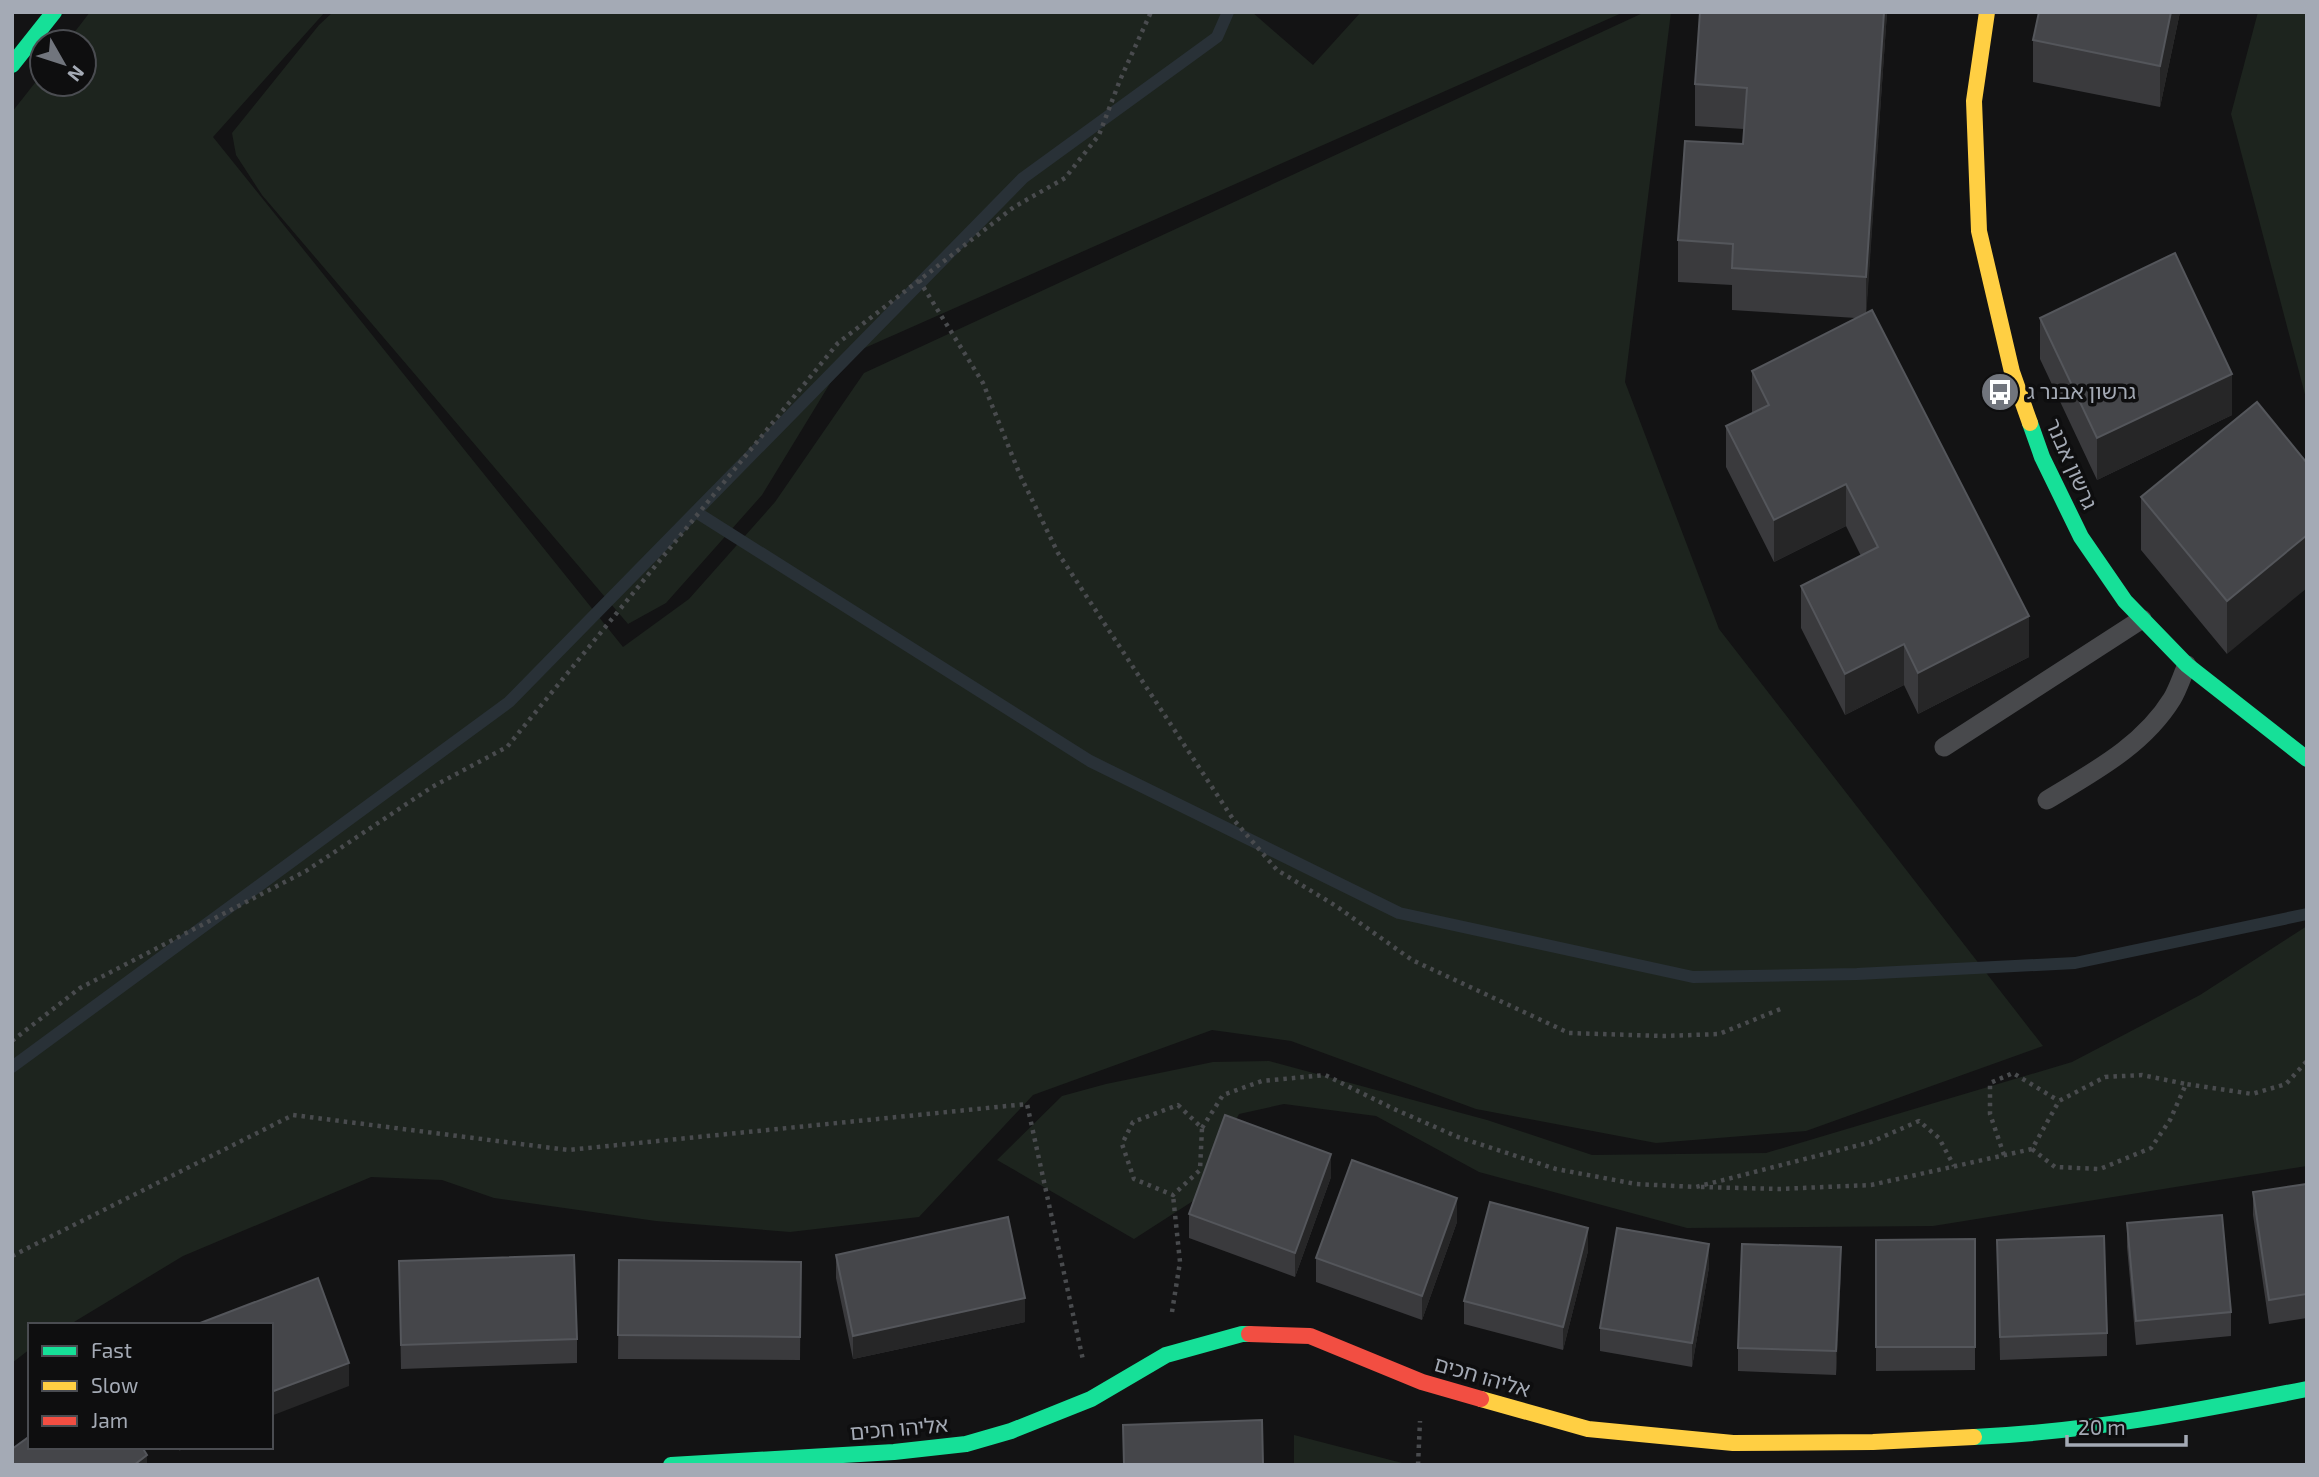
<svg xmlns="http://www.w3.org/2000/svg" width="2319" height="1477" font-family="'Exo 2','Noto Sans Hebrew',sans-serif">
<style>
.green{fill:#1d241e}
.lines{fill:none;stroke-linecap:round;stroke-linejoin:round}
.stream{stroke:#293137;stroke-width:12}
.path{stroke:#494b4e;stroke-width:4.5;stroke-dasharray:3.5 5;stroke-linecap:butt}
.lane{stroke:#48494c;stroke-width:19}
.fast{stroke:#16e098;stroke-width:16}
.slow{stroke:#ffcf43;stroke-width:16}
.jam{stroke:#f24e42;stroke-width:16}
.wall{fill:#3a3a3d}
.shaded-wall{fill:#262627}
.building{fill:#45464a;stroke:#54565b;stroke-width:2}
.labels{text-anchor:middle;stroke-width:7;stroke-linejoin:round;paint-order:stroke}
.poi-label{font-size:21px;fill:#a4aab5;stroke:#0e0e0f;text-anchor:start}
.street-label{font-size:21px;fill:#a4aab5;stroke:#0e0e0f}
</style>
<rect width="100%" height="100%" fill="#131314"/>
<path class="green" d="M90 12H325L213 137 623 647 689 599 775 502 864 373 1645 12H1671L1625 382 1719 629 2043 1046 1806 1131 1656 1143 1476 1109 1291 1041 1212 1030 1033 1095 919 1217 790 1232 656 1221 494 1198 442 1180 371 1177 183 1256 69 1325H30V1349L12 1363V112L42 74V84H84V42H67Z
M333 12H1252L1313 65 1361 12H1624L851 354 840 367 762 495 666 603 628 624 262 195 236 155 232 133 319 25Z
M2258 12H2307V402L2231 114Z
M2307 926V1166L1933 1226 1687 1228 1479 1172 1376 1116 1284 1104 1239 1114 1193 1201 1134 1239 997 1160 1062 1096 1106 1084 1213 1062 1269 1061 1487 1120 1592 1155 1766 1153 2072 1062 2200 995Z
M1294 1435 1406 1464V1465H1294Z"/>
<g class="lines">
<path class="stream" d="M696 512 1090 761 1399 913 1693 977 1857 974 2075 963 2307 914
M12 1067 509 702 1023 178 1217 37 1228 12"/>
<path class="path" d="M919 280 983 383 1020 475 1058 553 1233 819 1277 870 1336 906 1412 960 1569 1033 1664 1036 1719 1034 1783 1008
M12 1041 80 988 306 871 432 787 507 747 838 343 1014 207 1065 178 1099 135 1120 80 1151 12
M1178 1105 1202 1128 1200 1170 1173 1195 1134 1179 1122 1144 1133 1122Z
M1202 1128 1223 1095 1262 1081 1325 1075 1394 1109 1458 1137 1556 1169 1636 1184 1696 1187 1871 1142 1919 1121 1939 1138 1954 1166
M2032 1149 2055 1167 2100 1169 2151 1148 2170 1120 2186 1084 2252 1094 2286 1084 2307 1061
M2004 1155 1990 1114V1083L2013 1073 2059 1101
M1701 1187 1780 1189 1871 1185 2032 1149 2059 1101 2105 1077 2142 1075 2186 1084
M12 1256 293 1115 568 1150 1027 1104 1083 1360
M1172 1312 1180 1262 1173 1195
M1418 1465 1420 1421"/>
<path class="lane" d="M1944 747 2142 619
M2047 800C2093 772 2143 746 2172 699 2178 689 2182 676 2187 665"/>
<path class="fast" d="M12 65 54 12
M2030 423 2042 457 2081 537 2125 601 2187 665 2307 759
M1974 1437C2087 1432 2196 1411 2307 1389
M671 1465 894 1452 966 1444 1011 1431 1091 1399 1166 1355 1242 1334H1249"/>
<path class="slow" d="M1987 12 1974 101 1979 231 2012 372 2030 423
M1481 1399 1588 1429 1733 1443 1873 1442 1974 1437"/>
<path class="jam" d="M1249 1334 1310 1336 1422 1382 1481 1399"/>
</g>
<path class="wall" d="M1887 12 1866 312 2029 657 1918 714 1904 685 1845 715 1801 628V586L1861 556 1846 526 1774 562 1726 467V426L1752 413V371L1856 318 1732 310V285L1678 282V240L1743 144 1744 129 1695 126V84Z
M2039 12H2180L2160 107 2033 82V40Z
M2040 318 2232 415 2097 480 2040 359Z
M2257 402 2227 654 2141 550V497Z
M1331 1177 1295 1277 1189 1238V1214Z
M2307 1184V1318L2269 1324 2253 1215V1192Z
M1457 1222 1422 1320 1316 1282V1258Z
M2127 1223 2231 1312V1336L2136 1345 2127 1247Z
M1975 1239V1370L1876 1371V1240Z
M1997 1240 2107 1333V1356L2000 1360Z
M1588 1251 1563 1350 1464 1324V1301Z
M836 1255 1025 1322 853 1359 836 1278Z
M619 1260 801 1262 800 1360 618 1359Z
M399 1261 577 1339V1363L401 1369Z
M1709 1267 1692 1367 1600 1351V1328Z
M1841 1271 1836 1375 1738 1371V1348Z"/>
<path class="shaded-wall" d="M1884 12H1887L1866 319V277Z
M2171 12H2180L2160 107V66Z
M2232 374V415L2097 480V438Z
M1846 484V526L1774 562V520Z
M2307 535V588L2227 654V601Z
M2029 616V657L1918 714V673Z
M1904 644V685L1845 715V674Z
M1331 1154V1177L1295 1277V1253Z
M1457 1198V1222L1422 1320V1296Z
M1588 1228V1251L1563 1350V1327Z
M1709 1244V1267L1692 1367V1343Z
M1841 1247V1271L1836 1375V1351Z
M1025 1298V1322L853 1359V1336Z
M349 1363V1386L271 1416V1392Z
M179 1447H188L179 1451Z
M147 1455V1465H134Z"/>
<path class="building" d="M1700 12H1884L1866 277 1732 268 1733 244 1678 240 1685 141 1743 144 1747 88 1695 84Z
M2039 12H2171L2160 66 2033 40Z
M2175 253 2232 374 2097 438 2040 318Z
M1872 310 2029 616 1918 673 1904 644 1845 674 1801 586 1878 547 1846 484 1774 520 1726 426 1769 405 1752 371Z
M2257 402 2307 463V535L2227 601 2141 497Z
M1225 1115 1331 1154 1295 1253 1189 1214Z
M1352 1160 1457 1198 1422 1296 1316 1258Z
M2307 1184V1294L2269 1300 2253 1192Z
M1490 1202 1588 1228 1563 1327 1464 1301Z
M2222 1215 2231 1312 2136 1321 2127 1223Z
M1008 1217 1025 1298 853 1336 836 1255Z
M1617 1228 1709 1244 1692 1343 1600 1328Z
M2104 1236 2107 1333 2000 1337 1997 1240Z
M1975 1239V1347H1876V1240Z
M1742 1244 1841 1247 1836 1351 1738 1348Z
M574 1255 577 1339 401 1345 399 1261Z
M619 1260 801 1262 800 1337 618 1335Z
M318 1278 349 1363 271 1392V1325H195Z
M1262 1420 1263 1465H1124L1123 1425Z
M30 1436V1447H142L147 1455 134 1465H12V1449Z"/>
<defs>
<symbol id="bus-disc" viewBox="-11 -11 22 22"><circle r="9.5" fill="#71757d" stroke="#0e0e0f"/><path d="M-5-6H5V4H4V6H2V4H-2V6H-4V4H-5ZM-3.5-4V0h7V-4ZM-3.5 1.2v1.5H-2V1.2ZM2 1.2v1.5H3.5V1.2Z" fill="#fff"/></symbol>
</defs>
<g fill-rule="evenodd">
<use href="#bus-disc" x="1978" y="370" width="44" height="44"/>
</g>
<g class="labels">
<g class="poi-label">
<text x="2027" y="399">גרשון אבנר ג</text>
</g>
<g class="street-label">
<text transform="translate(2071 464) rotate(66)" y="7">גרשון אבנר</text>
<text transform="translate(1482 1377) rotate(16)" y="7">אליהו חכים</text>
<text transform="translate(899 1429) rotate(-5)" y="7">אליהו חכים</text>
</g>
</g>
<rect width="2319" height="1477" fill="none" stroke="#a4aab5" stroke-width="28"/>
<rect x="28" y="1323" width="245" height="126" fill="#0e0e0f" stroke="#4a4c51" stroke-width="2"/>
<rect x="42" y="1346" width="35" height="10" fill="#16e098" stroke="#4a4c51" stroke-width="2"/>
<text x="91" y="1358" font-size="21" fill="#a4aab5">Fast</text>
<rect x="42" y="1381" width="35" height="10" fill="#ffcf43" stroke="#4a4c51" stroke-width="2"/>
<text x="91" y="1393" font-size="21" fill="#a4aab5">Slow</text>
<rect x="42" y="1416" width="35" height="10" fill="#f24e42" stroke="#4a4c51" stroke-width="2"/>
<text x="91" y="1428" font-size="21" fill="#a4aab5">Jam</text>
<g transform="translate(63 63) rotate(129)"><circle r="33" fill="#0e0e0f" stroke="#4a4c51" stroke-width="2"/>
<path d="M0-5L12 26L0 18L-12 26Z" fill="#71757d"/>
<text y="-10" font-size="19" font-weight="bold" text-anchor="middle" fill="#a4aab5">N</text>
</g>
<path d="M2067 1435v10h119v-10" fill="none" stroke="#a4aab5" stroke-width="3.5"/>
<text x="2078" y="1435" font-size="21" fill="#a4aab5" stroke="#0e0e0f" stroke-width="5" paint-order="stroke">20 m</text>
</svg>
